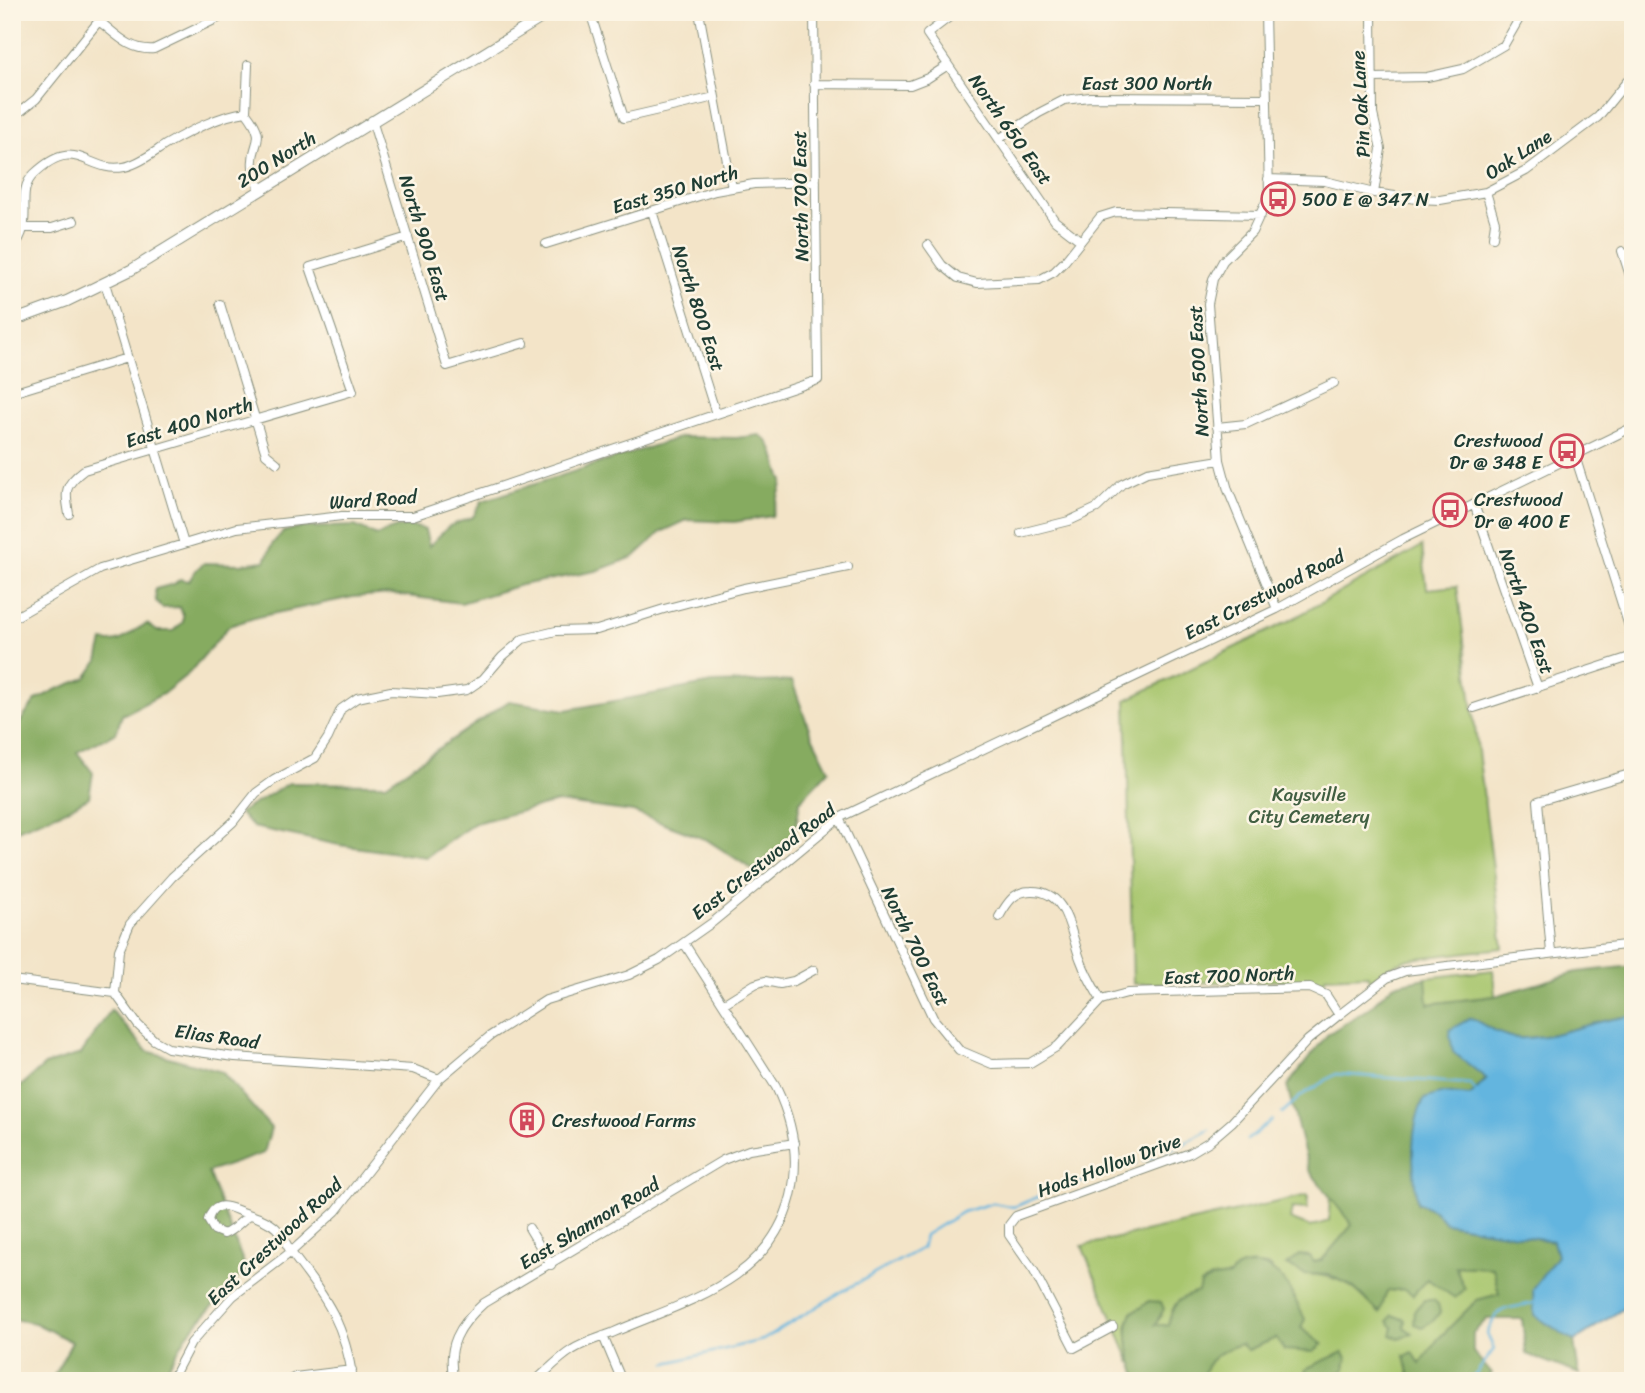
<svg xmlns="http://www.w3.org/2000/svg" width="1645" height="1393" font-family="Sriracha,sans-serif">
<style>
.green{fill:#a8c66e;stroke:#648251;stroke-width:2}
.forest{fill:#86ab61;stroke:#52744a;stroke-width:2}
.water{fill:#64b5df;stroke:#42798a;stroke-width:2}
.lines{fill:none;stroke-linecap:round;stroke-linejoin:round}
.stream{stroke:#64b5df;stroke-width:2.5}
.minor-casing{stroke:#89907e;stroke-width:10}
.major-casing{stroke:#89907e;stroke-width:12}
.minor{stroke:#fff;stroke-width:8}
.major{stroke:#fff;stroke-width:10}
.labels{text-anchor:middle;stroke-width:5;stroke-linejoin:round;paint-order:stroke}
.street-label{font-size:19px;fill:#1f3d34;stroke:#fcf5e5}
.poi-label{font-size:19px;fill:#1f3d34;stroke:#fcf5e5;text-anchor:start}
.park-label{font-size:19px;fill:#415f42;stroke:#fcf5e5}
</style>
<rect width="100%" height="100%" fill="#fcf5e5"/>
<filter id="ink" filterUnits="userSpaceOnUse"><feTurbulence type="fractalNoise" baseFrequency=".0143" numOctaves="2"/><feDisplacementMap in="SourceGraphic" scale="14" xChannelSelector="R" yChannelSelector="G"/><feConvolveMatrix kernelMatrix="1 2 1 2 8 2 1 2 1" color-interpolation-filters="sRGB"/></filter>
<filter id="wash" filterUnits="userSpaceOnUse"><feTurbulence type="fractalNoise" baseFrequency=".00686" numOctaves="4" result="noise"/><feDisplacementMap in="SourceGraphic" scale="28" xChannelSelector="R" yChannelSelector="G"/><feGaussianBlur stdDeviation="1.57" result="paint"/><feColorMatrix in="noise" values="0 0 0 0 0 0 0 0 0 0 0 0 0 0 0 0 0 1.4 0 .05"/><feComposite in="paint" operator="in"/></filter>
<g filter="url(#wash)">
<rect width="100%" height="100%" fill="#f3e4c8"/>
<path class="green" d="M1422 546 1427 589 1457 586 1503 948 1410 959 1390 966 1369 981 1368 975 1325 977 1324 983 1312 980 1133 984 1126 700 1287 622Z
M1493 970 1495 996 1427 1004 1426 978Z
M1330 1190 1360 1235 1352 1226 1322 1260 1314 1262 1305 1274C1344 1276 1353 1286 1379 1313L1387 1291 1405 1289 1454 1266 1493 1268 1499 1294 1438 1339 1420 1365 1405 1356 1411 1381H1327L1345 1369 1302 1377 1304 1381H1201C1206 1359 1221 1350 1241 1344L1248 1350 1276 1338 1321 1343 1301 1328 1271 1267C1256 1264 1239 1261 1230 1276L1212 1278 1168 1325H1155L1162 1315 1149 1301 1141 1308 1132 1312 1127 1326 1131 1363 1082 1246 1308 1195 1307 1209 1292 1208 1290 1219 1310 1227 1329 1221Z"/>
<path class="forest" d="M760 435C778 448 774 463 783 481L772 516 734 522 687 520 661 532 634 557 596 571 521 585 461 603 391 594 353 597 257 617 229 626 189 673 163 694 122 715 116 733 77 752 93 773 89 797 66 810 12 832V733L36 700 55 690 86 678 98 661 103 641C124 646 129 631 147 624L157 631H173L183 622V614L179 607 162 608 156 601 155 589 174 584 180 579 189 581 196 570 204 563 240 564 265 561 273 543 283 532 297 528 355 526 377 536C393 528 408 522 425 530L429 546 449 526 473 517 482 501 681 437 736 438Z
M792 681 811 734 829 770 800 801 794 839 758 873 707 840 633 812 557 802 475 823 426 857 339 845 253 827 239 813 289 783 386 784 509 701 566 710 712 683Z
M1633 966V1016C1596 1018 1545 1044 1510 1037 1497 1034 1483 1024 1471 1018L1453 1052 1487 1078 1470 1096 1443 1094 1424 1099C1408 1131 1415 1168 1417 1203L1434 1210 1445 1223 1553 1241 1557 1256 1533 1289 1534 1315 1574 1341 1579 1374 1526 1354 1522 1319H1487L1473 1333V1352L1492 1374 1481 1381H1411L1405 1356 1413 1352 1420 1364 1438 1339 1477 1300 1499 1294 1493 1268 1455 1266 1465 1289 1455 1298 1427 1279 1413 1295 1405 1289 1387 1291 1380 1313 1353 1287 1329 1275 1305 1274 1286 1265 1300 1255 1309 1256 1314 1262 1322 1260 1352 1225 1309 1170 1287 1086 1328 1034 1369 1008 1393 985 1426 978 1428 1004 1495 996 1577 972Z
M111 1010 147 1051 222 1072 271 1128 264 1153 208 1172 246 1269 187 1335 160 1381H51L72 1342 35 1323 12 1319V1094L45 1065 81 1054Z
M1259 1265C1286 1270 1292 1296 1305 1319L1301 1328 1322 1344 1314 1352 1284 1350 1276 1338 1248 1350 1241 1344C1221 1350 1206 1359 1201 1381H1139C1130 1359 1123 1334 1132 1312L1141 1308 1149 1301 1161 1302 1164 1309 1155 1325H1168C1173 1303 1177 1298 1198 1292L1200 1284 1212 1278 1230 1276C1237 1264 1246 1265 1259 1265Z
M1424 1300H1433L1438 1304 1440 1312 1434 1320 1422 1327 1414 1324 1415 1310Z
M1392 1315 1405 1320 1404 1327 1412 1333 1400 1339 1391 1335 1393 1328 1388 1321Z
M1343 1352 1347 1358 1345 1369 1327 1381H1304L1302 1377 1307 1368Z"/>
<path class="water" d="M1633 1016V1302L1574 1341 1534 1315 1533 1289 1557 1256 1553 1241 1445 1223 1434 1210 1417 1202C1413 1168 1408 1131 1424 1099L1443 1093 1470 1096 1487 1079 1453 1052 1449 1030 1471 1018C1483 1024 1497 1034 1510 1037 1544 1044 1596 1018 1633 1016Z"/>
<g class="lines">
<path class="stream" d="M1282 1113 1302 1095 1336 1074 1470 1084 1476 1091
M1247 1140 1272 1120
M1165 1154 1209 1130
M1143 1161 1156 1157
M1118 1169 1136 1163
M1064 1188 1110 1172
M1049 1193 1054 1191
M667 1363 763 1340 841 1292 922 1248 925 1235 962 1212 993 1203 1014 1207 1040 1196
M1463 1381 1476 1374 1494 1349 1487 1334C1501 1299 1507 1312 1536 1302"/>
</g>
</g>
<g filter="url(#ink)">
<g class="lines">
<defs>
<path id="minor" d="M590 12 624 118 715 97
M699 12 732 188
M956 12 927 34 1055 221 1081 241
M1265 12 1269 195 1252 232 1223 261 1213 279 1208 304 1220 460 1228 490 1277 609
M1372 12 1373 114 1381 149 1374 193
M99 21C117 35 130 51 154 49L231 12
M1372 78 1427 77 1463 69 1504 45 1523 12
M814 84 910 85 928 78 948 65
M246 112 248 65
M12 118 36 99 106 12
M372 120 447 366 524 343
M999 139 1039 113 1064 100 1090 97 1265 98
M1268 179 1325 181 1374 193 1416 199 1440 200 1486 192 1526 171 1598 117 1633 74
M1486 192 1495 222 1493 237
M652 211 716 414
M25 228H52L74 221
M546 244 715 191 754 184 816 182
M928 245 942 265 958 278 977 283 1039 280 1054 272 1065 261 1100 217 1116 212 1261 215
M12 248C37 223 13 194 34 174 77 133 87 174 124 167 139 164 154 152 167 144 191 130 218 116 246 112 270 143 250 141 253 167 254 175 258 183 260 190
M1622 251 1633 285
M105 283 184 544
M220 304 266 454 277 463
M12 393 127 358
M1217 427 1246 424 1334 383
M1575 456 1633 639
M1474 504 1538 688
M69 514C65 491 64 485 84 470L353 391 310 267 408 237
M1021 533 1069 521 1097 508 1122 484 1147 472 1220 460
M12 619 100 569 184 544 237 528 342 516H413L818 380 814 12
M1474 708 1633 656
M839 818 933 1018 959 1050 992 1064 1030 1063 1058 1046 1101 1000 1127 993 1310 988 1326 995 1339 1015 1387 978 1405 971 1633 944
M999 917C1007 903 1014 891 1031 891 1069 890 1070 935 1081 961 1086 975 1094 988 1101 1000
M1551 953 1538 801 1633 773
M12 980 115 993 138 1025 154 1040 168 1048 235 1057 413 1069 439 1079
M115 993 119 950 130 924 172 877 233 822 256 793 274 780 315 758 328 738 341 709 357 698 391 691 437 694 467 690 483 679 502 657 523 639 556 631 597 630 664 609 744 588 848 567
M723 1004 755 984 765 981 780 984 794 981 814 970
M250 1215C240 1221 236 1229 224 1234L214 1230 208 1220C213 1204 222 1204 237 1210 249 1215 266 1218 276 1228 283 1235 287 1247 293 1255 327 1300 345 1323 353 1381
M529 1228 551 1265
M1113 1327 1074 1348 1034 1271 1009 1235V1225L1016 1216 1190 1153 1210 1141 1232 1122 1308 1040 1339 1015
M603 1336 622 1381
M171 1381 191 1343 233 1296 291 1252 336 1211 439 1079 490 1036 546 1000 629 975 659 960 713 922 839 818 1277 609 1403 539 1633 427
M288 1381 295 1377 352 1370
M454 1381C446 1346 459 1325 484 1303L723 1160 749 1150 795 1143
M535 1381C547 1371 559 1358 572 1350 584 1342 599 1338 612 1333 685 1301 769 1283 791 1196 800 1158 793 1122 776 1087L684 943"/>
<path id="major" d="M12 321 67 301 131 270 551 12"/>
</defs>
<use href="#minor" class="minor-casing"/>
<use href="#major" class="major-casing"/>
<use href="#minor" class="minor"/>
<use href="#major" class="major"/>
</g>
</g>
<defs>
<symbol id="bus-ring" viewBox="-11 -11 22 22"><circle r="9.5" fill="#fcf5e5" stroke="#d1495b" stroke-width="1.5"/><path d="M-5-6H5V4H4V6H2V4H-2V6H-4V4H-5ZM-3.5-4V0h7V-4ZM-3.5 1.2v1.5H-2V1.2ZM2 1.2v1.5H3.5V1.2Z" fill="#d1495b"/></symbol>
<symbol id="building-ring" viewBox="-11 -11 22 22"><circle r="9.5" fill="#fcf5e5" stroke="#d1495b" stroke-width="1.5"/><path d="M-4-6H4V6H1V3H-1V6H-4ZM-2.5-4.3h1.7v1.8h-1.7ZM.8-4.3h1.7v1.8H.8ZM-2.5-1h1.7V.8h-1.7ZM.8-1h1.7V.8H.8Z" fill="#d1495b"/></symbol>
</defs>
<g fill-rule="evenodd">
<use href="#bus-ring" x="1259" y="180" width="38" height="38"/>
<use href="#bus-ring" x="1548" y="432" width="38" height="38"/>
<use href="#bus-ring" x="1431" y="491" width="38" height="38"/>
<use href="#building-ring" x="508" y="1101" width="38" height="38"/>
</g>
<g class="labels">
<g class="street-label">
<text x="1147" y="90">East 300 North</text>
<text transform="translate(1360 104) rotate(-93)" y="7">Pin Oak Lane</text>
<text transform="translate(1011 129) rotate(55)" y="7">North 650 East</text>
<text transform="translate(1518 154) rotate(-33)" y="7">Oak Lane</text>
<text transform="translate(276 159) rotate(-32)" y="7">200 North</text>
<text transform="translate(675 189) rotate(-16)" y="7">East 350 North</text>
<text transform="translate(800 196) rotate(-91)" y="7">North 700 East</text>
<text transform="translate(425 238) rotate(73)" y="7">North 900 East</text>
<text transform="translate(699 308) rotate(72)" y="7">North 800 East</text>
<text transform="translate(1198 371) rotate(-93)" y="7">North 500 East</text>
<text transform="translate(189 422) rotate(-17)" y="7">East 400 North</text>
<text transform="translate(373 499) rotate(-4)" y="7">Ward Road</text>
<text transform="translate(1264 594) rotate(-27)" y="7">East Crestwood Road</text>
<text transform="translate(1527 611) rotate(71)" y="7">North 400 East</text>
<text transform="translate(763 861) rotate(-38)" y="7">East Crestwood Road</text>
<text transform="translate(916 946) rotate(64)" y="7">North 700 East</text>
<text transform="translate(1229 975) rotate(-2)" y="7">East 700 North</text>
<text transform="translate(217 1036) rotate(8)" y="7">Elias Road</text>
<text transform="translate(1109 1165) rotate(-20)" y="7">Hods Hollow Drive</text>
<text transform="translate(589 1223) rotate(-31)" y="7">East Shannon Road</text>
<text transform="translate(274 1241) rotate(-43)" y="7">East Crestwood Road</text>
</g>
<g class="poi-label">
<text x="1302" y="206">500 E @ 347 N</text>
<text x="1542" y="447" text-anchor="end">Crestwood<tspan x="1542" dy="22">Dr @ 348 E</tspan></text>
<text x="1474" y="506">Crestwood<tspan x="1474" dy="22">Dr @ 400 E</tspan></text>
<text x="552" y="1127">Crestwood Farms</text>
</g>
<g class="park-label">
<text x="1309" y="801">Kaysville<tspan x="1309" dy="22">City Cemetery</tspan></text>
</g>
</g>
<rect width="1645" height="1393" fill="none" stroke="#fcf5e5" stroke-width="42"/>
</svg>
